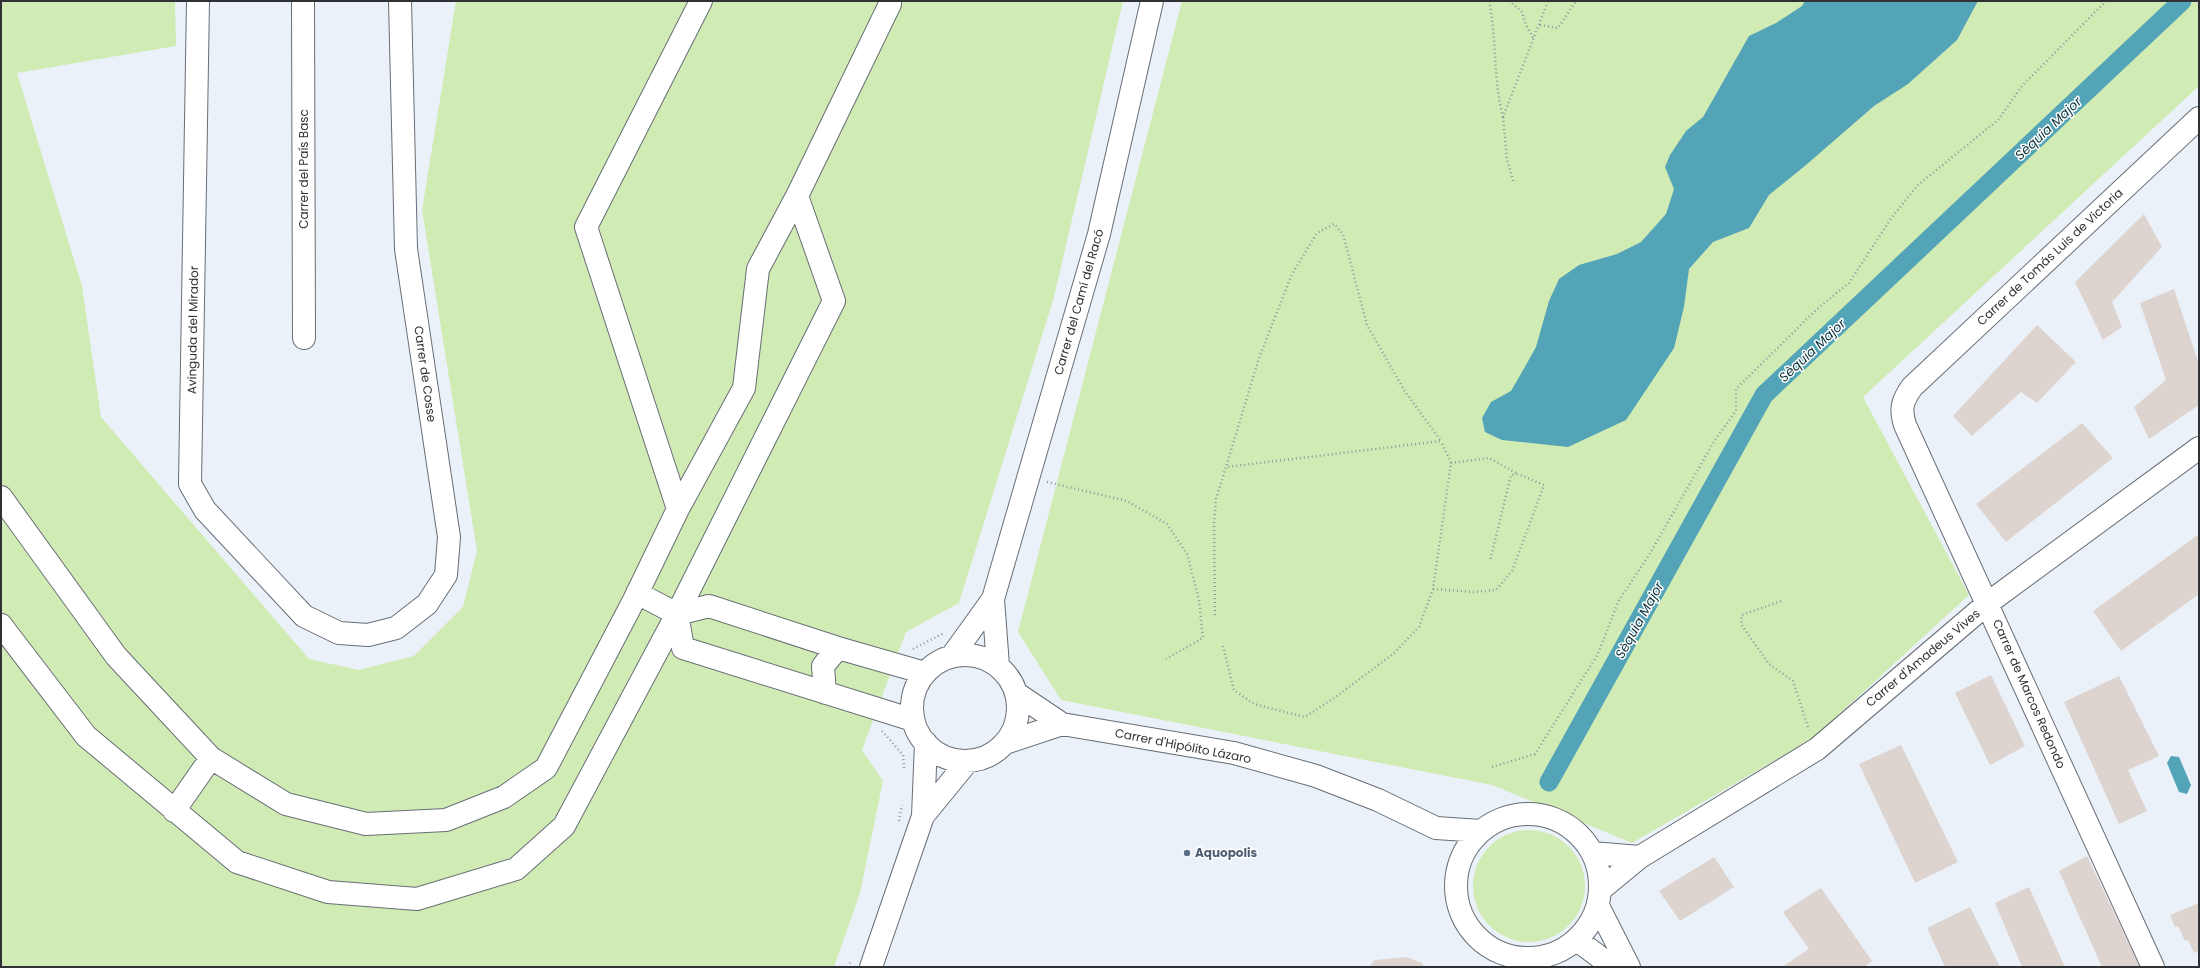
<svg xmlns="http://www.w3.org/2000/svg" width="2200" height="968" font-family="Poppins,sans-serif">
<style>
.green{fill:#d1ebb4}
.water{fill:#54a4b7}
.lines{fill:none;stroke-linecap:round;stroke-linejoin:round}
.canal{stroke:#54a4b7;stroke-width:19}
.building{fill:#ded4cf}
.minor-casing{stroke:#686e75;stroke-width:24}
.path{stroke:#94989e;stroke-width:2.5;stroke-dasharray:1 3;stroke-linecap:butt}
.minor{stroke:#fff;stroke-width:22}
.service-dot{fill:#5c6f8a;stroke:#fefefe;stroke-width:1.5}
.labels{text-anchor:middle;stroke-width:3;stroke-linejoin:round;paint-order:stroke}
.street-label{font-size:12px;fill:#2f3134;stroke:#fefefe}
.service-label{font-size:12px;font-weight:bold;fill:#4e5e75;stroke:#fefefe;text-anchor:start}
.water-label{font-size:13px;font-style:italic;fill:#093139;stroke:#fefefe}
</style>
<rect width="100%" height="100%" fill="#ebf1f9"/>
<path class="green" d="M1 1H175L176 46 17 73 82 286 101 417 309 659 359 670 414 656 463 607 477 551 422 210 456 1H1123L1054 297 959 603 906 632 862 750 883 781 860 893 834 967H1Z
M1182 1H2199V86L1863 397 1969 595 1812 739 1632 843 1492 785 1061 700 1018 632Z
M1473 886a56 56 0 1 1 112 0a56 56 0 1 1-112 0Z"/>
<path class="water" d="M1805 1H1978L1957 40 1908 84 1874 106 1806 165 1769 195 1749 228 1713 242 1689 269 1684 307 1674 348 1626 420 1568 447 1502 440 1485 432 1482 418 1491 402 1511 391 1522 372 1536 347 1549 301 1559 279 1579 265 1617 254 1641 242 1666 214 1674 189 1665 167 1670 155 1686 131 1703 117 1749 36 1776 23 1802 6Z
M2171 756 2179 757 2191 785 2187 794 2179 792 2167 763Z"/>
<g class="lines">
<path class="canal" d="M1549 782 1764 395 2182 1"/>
</g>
<path class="building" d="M2144 214 2162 247 2112 302 2122 327 2103 340 2075 282Z
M2174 289 2199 364V405L2149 439 2134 407 2166 380 2140 303Z
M2037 325 2076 362 2037 403 2021 392 1972 436 1953 416Z
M2082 423 2113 458 2006 542 1976 504Z
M2199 534V594L2121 651 2093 611Z
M1991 675 2025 746 1990 765 1955 693Z
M2119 676 2159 756 2128 770 2147 811 2119 824 2064 702Z
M1901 745 1958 862 1915 883 1859 764Z
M2087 856 2140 967H2102L2059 871Z
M1714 857 1734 887 1680 921 1659 891Z
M2029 887 2065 967H2022L1995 903Z
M1821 888 1872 961 1864 967H1782L1809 949 1783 912Z
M2199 903V951L2194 953 2188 940 2185 941 2178 926 2175 927 2170 915Z
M1970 907 2000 967H1945L1927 928Z
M1406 957 1422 963 1424 967H1369L1375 960Z"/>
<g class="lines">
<defs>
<path id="minor" d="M198 1 190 484 205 510 304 616 339 633 368 635 396 628 427 604 446 575 449 537 406 249 400 1
M303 1 304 338
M1 497 116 656 211 758 286 804 366 824 446 820 504 797 546 768 634 600 678 509 586 227 701 1
M678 509 744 388 758 269 797 196
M637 593 677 614
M993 599 1099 234 1152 1
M1 625 86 736 237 862 328 892 417 899 516 869 564 826 677 614 834 301 797 196 890 4V1
M912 708a53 53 0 1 1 106 0a53 53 0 1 1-106 0Z
M952 656 993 599 998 666
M825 693 823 666 838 648
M1016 693 1062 724 1234 753 1316 776 1378 800 1436 828 1481 831
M913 720 683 648 677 614 709 606 838 648 925 673
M1005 743 1062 724
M174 811 211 758
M1456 886a72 72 0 1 1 144 0a72 72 0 1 1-144 0Z
M923 816 968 761
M1592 853 1640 857
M1600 890 1640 857 1817 749 1988 603 2199 448
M1598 906 1629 967
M1577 940 1613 967
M871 967 923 816 926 743
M2153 967 1905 425C1900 409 1902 401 1912 387L2199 118"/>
</defs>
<use href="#minor" class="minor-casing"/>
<path class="path" d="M1489 1C1497 40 1493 79 1503 117L1548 1
M1509 1 1522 12 1526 25 1534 39
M1540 25 1558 28 1576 1
M1503 117 1507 159 1514 184
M1451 463 1489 458 1518 474 1511 475 1490 561
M1047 482 1127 501 1167 524 1187 554 1199 600 1203 638 1166 659
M1433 589 1473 592 1496 590 1512 571 1544 485 1518 474
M1781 601 1742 615 1741 624 1769 664 1793 681 1809 730
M1215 615 1214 523 1216 499 1226 467 1441 441 1404 390 1367 325 1343 234 1334 224 1317 233 1292 274 1259 358 1226 467
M1223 646 1234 690 1254 704 1305 717 1337 696 1393 654 1419 627 1433 589 1451 463 1441 441
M913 649 944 633
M882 731 903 755 904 768
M1492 767 1535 754 1598 654 1618 602 1649 555 1715 440 1736 411V389L1817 309 1849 283 1892 217 1918 185 1998 120 2022 86 2106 1
M899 821 902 805
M848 967 851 960"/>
<use href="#minor" class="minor"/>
</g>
<circle class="service-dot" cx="1187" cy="853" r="4"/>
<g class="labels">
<g class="street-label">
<text transform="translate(304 169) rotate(-90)" y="4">Carrer del País Basc</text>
<text transform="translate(2050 257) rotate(-43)" y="4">Carrer de Tomás Luis de Victoria</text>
<text transform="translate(1079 302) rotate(-74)" y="4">Carrer del Camí del Racó</text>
<text transform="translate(193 330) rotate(-89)" y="4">Avinguda del Mirador</text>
<text transform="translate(425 374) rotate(82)" y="4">Carrer de Cosse</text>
<text transform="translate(1923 658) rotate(-40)" y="4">Carrer d'Amadeus Vives</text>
<text transform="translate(2029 694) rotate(66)" y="4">Carrer de Marcos Redondo</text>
<text transform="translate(1183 746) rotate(11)" y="4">Carrer d'Hipólito Lázaro</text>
</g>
<g class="service-label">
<text x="1195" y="857">Aquopolis</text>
</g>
<g class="water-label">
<text transform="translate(2048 128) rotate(-43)" y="5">Sèquia Major</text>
<text transform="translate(1812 350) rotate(-43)" y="5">Sèquia Major</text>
<text transform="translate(1639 620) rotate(-61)" y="5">Sèquia Major</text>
</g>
</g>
<rect width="2200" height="968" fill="none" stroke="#2f3134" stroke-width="4"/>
</svg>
